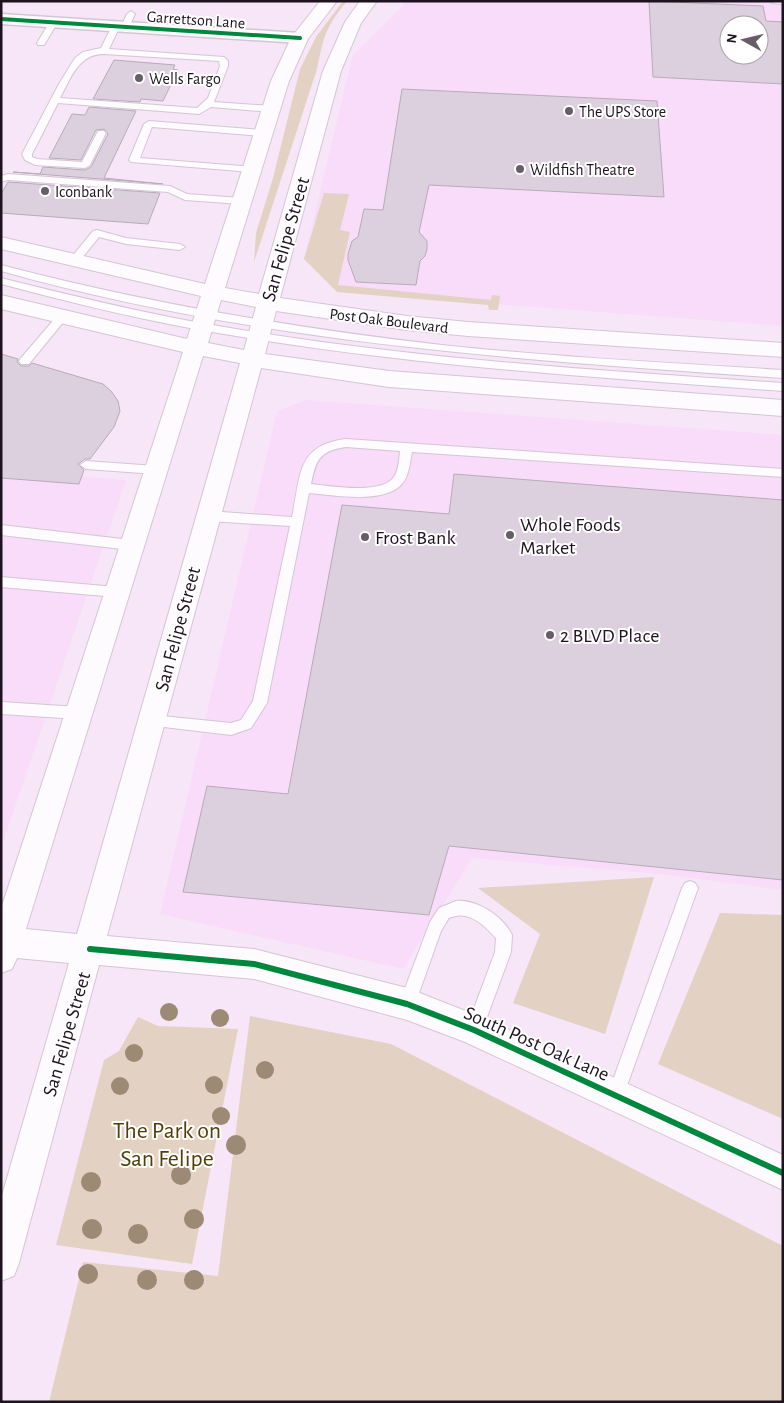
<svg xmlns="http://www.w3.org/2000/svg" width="784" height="1403" font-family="'Alegreya Sans',sans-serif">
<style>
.built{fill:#f8dcf9;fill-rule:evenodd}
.green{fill:#e3d1c3}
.building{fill:#ddd0de;stroke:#b8abb9;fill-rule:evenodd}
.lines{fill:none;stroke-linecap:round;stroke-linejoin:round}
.lane-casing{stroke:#d3c6d3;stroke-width:2}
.street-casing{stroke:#d3c6d3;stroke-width:3}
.secondary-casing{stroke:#d3c6d3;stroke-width:2}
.lane{fill:#fefbfe;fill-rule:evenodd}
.street{fill:#fefbfe;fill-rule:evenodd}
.secondary{fill:#fefbfe;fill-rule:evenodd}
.cycleway-far1-casing{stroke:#fff;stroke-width:5.5}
.cycleway-casing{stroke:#fff;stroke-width:9}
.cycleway-far1{stroke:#00873e;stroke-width:4}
.cycleway{stroke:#00873e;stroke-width:6}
.tree{fill:#9d8a75}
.poi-dot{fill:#695c6a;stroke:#fff;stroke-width:2}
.labels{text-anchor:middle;stroke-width:4;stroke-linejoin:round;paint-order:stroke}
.far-street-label{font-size:16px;fill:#1d121d;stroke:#fff}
.far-poi-label{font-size:16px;fill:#1d121d;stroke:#fff;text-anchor:start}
.street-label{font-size:20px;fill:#1d121d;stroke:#fff}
.poi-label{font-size:20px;fill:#1d121d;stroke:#fff;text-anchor:start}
.near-park-label{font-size:24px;fill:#533e09;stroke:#fff}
</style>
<rect width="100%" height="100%" fill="#f7e6f8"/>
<path class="built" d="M407 1H745L783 4V326L337 292 304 259 353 55ZM729 25H759V55H729Z
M306 400 783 435V890L670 875 472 858 403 969 160 914 277 411Z
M1 470 126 480 1 848Z"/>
<path class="green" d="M343 1H347C325 28 324 36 317 69L254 262 256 233 273 178 300 69 316 37Z
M324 193 349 194 340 230 350 232 338 285 491 300 492 295 500 296 498 310H489L488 305 337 292 304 259Z
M654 877 605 1034 513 1003 540 934 478 888Z
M720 913 783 915V1119L658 1064Z
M250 1016 391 1044 783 1246V1402H49L83 1262 218 1276Z
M138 1017 158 1026 238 1029 192 1264 56 1245 104 1060 119 1051Z"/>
<path class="building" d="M649 1 763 6 766 21 783 22V84L653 77ZM729 25H759V55H729Z
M114 60 175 65 173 69 178 70 163 101 141 99 140 102 93 99Z
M402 89 657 101 664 197 429 185 419 232 427 241V249L425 256 420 261 416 285 356 282 348 260V254L352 241 358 237 364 209 383 210Z
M89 107 136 111 104 178 163 184 13 172 40 174 43 167 85 170 91 167 108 134 104 129 96 130 81 160 49 158 72 114 85 115Z
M8 182 160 193 148 224 1 213V194Z
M1 354 18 359 17 362 21 366H29L32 363 103 384 111 391 118 401 120 411 114 427 90 459H85L78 464 84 470 79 484 1 478Z
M454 474 783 500V880L449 846 429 915 183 892 207 786 288 794 342 505 449 514Z"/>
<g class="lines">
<defs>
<path id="lane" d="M771 1H783V4L772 3Z
M131 11 135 14 129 27 122 29 121 27 127 14Z
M51 20 58 22 44 45H38L37 43Z
M116 23 120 26 109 49 224 57 228 61V66L214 102 272 106 277 109 272 112 211 107 199 114 58 103 32 154V157L37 159 82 162 98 131H104L106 133 90 165 85 168 35 165 25 160 22 154 59 84 75 58 83 52 101 48 112 26ZM104 54 219 61 220 66 208 98 197 108 60 98C71 78 78 54 104 54Z
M149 121 263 130 268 133 263 136 152 127 140 158 254 167V171L251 172 131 162 129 160 144 124Z
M8 174 170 186 187 194 241 198 246 201 241 204 185 200 168 192 8 180 1 182V176Z
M97 230 126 238 180 244 185 247 180 250 126 244 99 237 78 263H70L69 261 70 259 93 231Z
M1 265C146 303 294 328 442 345 555 357 669 363 783 370V378C520 360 256 343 1 271Z
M1 278C65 294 130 310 195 322 389 357 586 370 783 383V391C586 377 389 364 195 329 129 317 65 301 1 284Z
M61 315 65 316 66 318 65 320 29 364H21L19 361 21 358 57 316Z
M346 439 783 469V477L412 452C410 462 409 477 401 485 383 504 333 495 309 493L267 703 251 728 231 735 147 725 145 721 147 717 152 715 231 723 241 720 253 701 290 526 208 521 204 519 202 516 204 513 208 511 292 517C301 476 296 445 346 439ZM346 447 400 451C399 459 399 470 394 477 382 495 330 486 311 484 316 460 319 451 346 447Z
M86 461 156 466 162 470 156 474 86 469 80 465Z
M1 525 131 540 135 542 137 545 135 548 131 550 1 535Z
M1 577 116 587 121 588 122 592 121 596 116 597 1 587Z
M1 702 78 707 83 709 85 713 83 717 78 719 1 714Z
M690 881 695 883 698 888 624 1094 622 1100 616 1102 610 1100 608 1094 682 888 685 883Z
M456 901C476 899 503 916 512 935L511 952 480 1036 474 1038 468 1036 466 1030 495 952 496 938C484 925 468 909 449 918L441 931 413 1010 407 1012 401 1010 399 1004 430 922 439 908Z"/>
<path id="street" d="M1 14 300 33 306 35 308 38 306 41 300 43 1 24Z"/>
<path id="secondary" d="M320 1H337L308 39 289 81 225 288 259 294 323 71 345 22 360 1H377L361 23 341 71 280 298 407 316 468 322 783 343V357L468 336 407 330 276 311 265 354 389 371 783 400V416L389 387 261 368 107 936 254 949 407 988 486 1019 783 1155V1190L465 1042 407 1020 254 979 99 965 19 1263 14 1276 1 1281V1199L69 963 17 958 12 969 1 973V909L183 352 1 309V295L187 339 201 296 1 249V237L205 284 271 81 291 38ZM221 300 256 307 244 350 208 343ZM203 356 240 363 77 934 26 929Z"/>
</defs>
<use href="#lane" class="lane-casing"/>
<use href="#street" class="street-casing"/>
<use href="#secondary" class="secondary-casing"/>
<use href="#lane" class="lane"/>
<use href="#street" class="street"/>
<use href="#secondary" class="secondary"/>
<defs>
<path id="cycleway-far1" d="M1 19 300 38"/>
<path id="cycleway" d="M90 949 254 964 407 1004 474 1030 783 1173"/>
</defs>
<use href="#cycleway-far1" class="cycleway-far1-casing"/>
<use href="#cycleway" class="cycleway-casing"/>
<use href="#cycleway-far1" class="cycleway-far1"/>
<use href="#cycleway" class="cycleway"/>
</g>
<g class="tree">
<circle cx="169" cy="1012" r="9"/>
<circle cx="220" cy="1018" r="9"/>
<circle cx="134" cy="1053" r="9"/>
<circle cx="265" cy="1070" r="9"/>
<circle cx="214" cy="1085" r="9"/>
<circle cx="120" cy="1086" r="9"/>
<circle cx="221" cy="1116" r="9"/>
<circle cx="236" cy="1145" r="10"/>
<circle cx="181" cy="1175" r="10"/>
<circle cx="91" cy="1182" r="10"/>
<circle cx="194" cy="1219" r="10"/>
<circle cx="92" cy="1229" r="10"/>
<circle cx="138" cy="1234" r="10"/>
<circle cx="88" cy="1274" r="10"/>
<circle cx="147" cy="1280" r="10"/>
<circle cx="194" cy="1280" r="10"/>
</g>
<g class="poi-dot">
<circle cx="139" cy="78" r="5"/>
<circle cx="569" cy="111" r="5"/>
<circle cx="520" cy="169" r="5"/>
<circle cx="45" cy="191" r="5"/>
<circle cx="510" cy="535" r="5"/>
<circle cx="365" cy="537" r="5"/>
<circle cx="550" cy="635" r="5"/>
</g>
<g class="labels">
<g class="far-street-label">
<text transform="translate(196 19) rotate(4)" y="6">Garrettson Lane</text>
<text transform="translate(389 320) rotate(7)" y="6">Post Oak Boulevard</text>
</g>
<g class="far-poi-label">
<text x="149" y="84">Wells Fargo</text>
<text x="579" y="117">The UPS Store</text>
<text x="530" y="175">Wildfish Theatre</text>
<text x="55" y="197">Iconbank</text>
</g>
<g class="street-label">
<text transform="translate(285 239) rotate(-74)" y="7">San Felipe Street</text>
<text transform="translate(177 629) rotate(-75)" y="7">San Felipe Street</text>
<text transform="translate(66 1034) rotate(-74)" y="7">San Felipe Street</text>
<text transform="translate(537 1043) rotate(24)" y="7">South Post Oak Lane</text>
</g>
<g class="poi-label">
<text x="520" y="531">Whole Foods<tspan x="520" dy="23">Market</tspan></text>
<text x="375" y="544">Frost Bank</text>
<text x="560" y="642">2 BLVD Place</text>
</g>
<g class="near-park-label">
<text x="167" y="1138">The Park on<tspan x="167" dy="28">San Felipe</tspan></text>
</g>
</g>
<rect width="784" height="1403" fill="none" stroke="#1d121d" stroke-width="5"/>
<g transform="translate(744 40) rotate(278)"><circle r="24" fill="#ffffff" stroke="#a5a0a5"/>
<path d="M0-4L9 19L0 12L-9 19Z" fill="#695c6a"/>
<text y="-8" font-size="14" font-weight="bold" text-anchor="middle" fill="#1d121d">N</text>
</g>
</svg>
